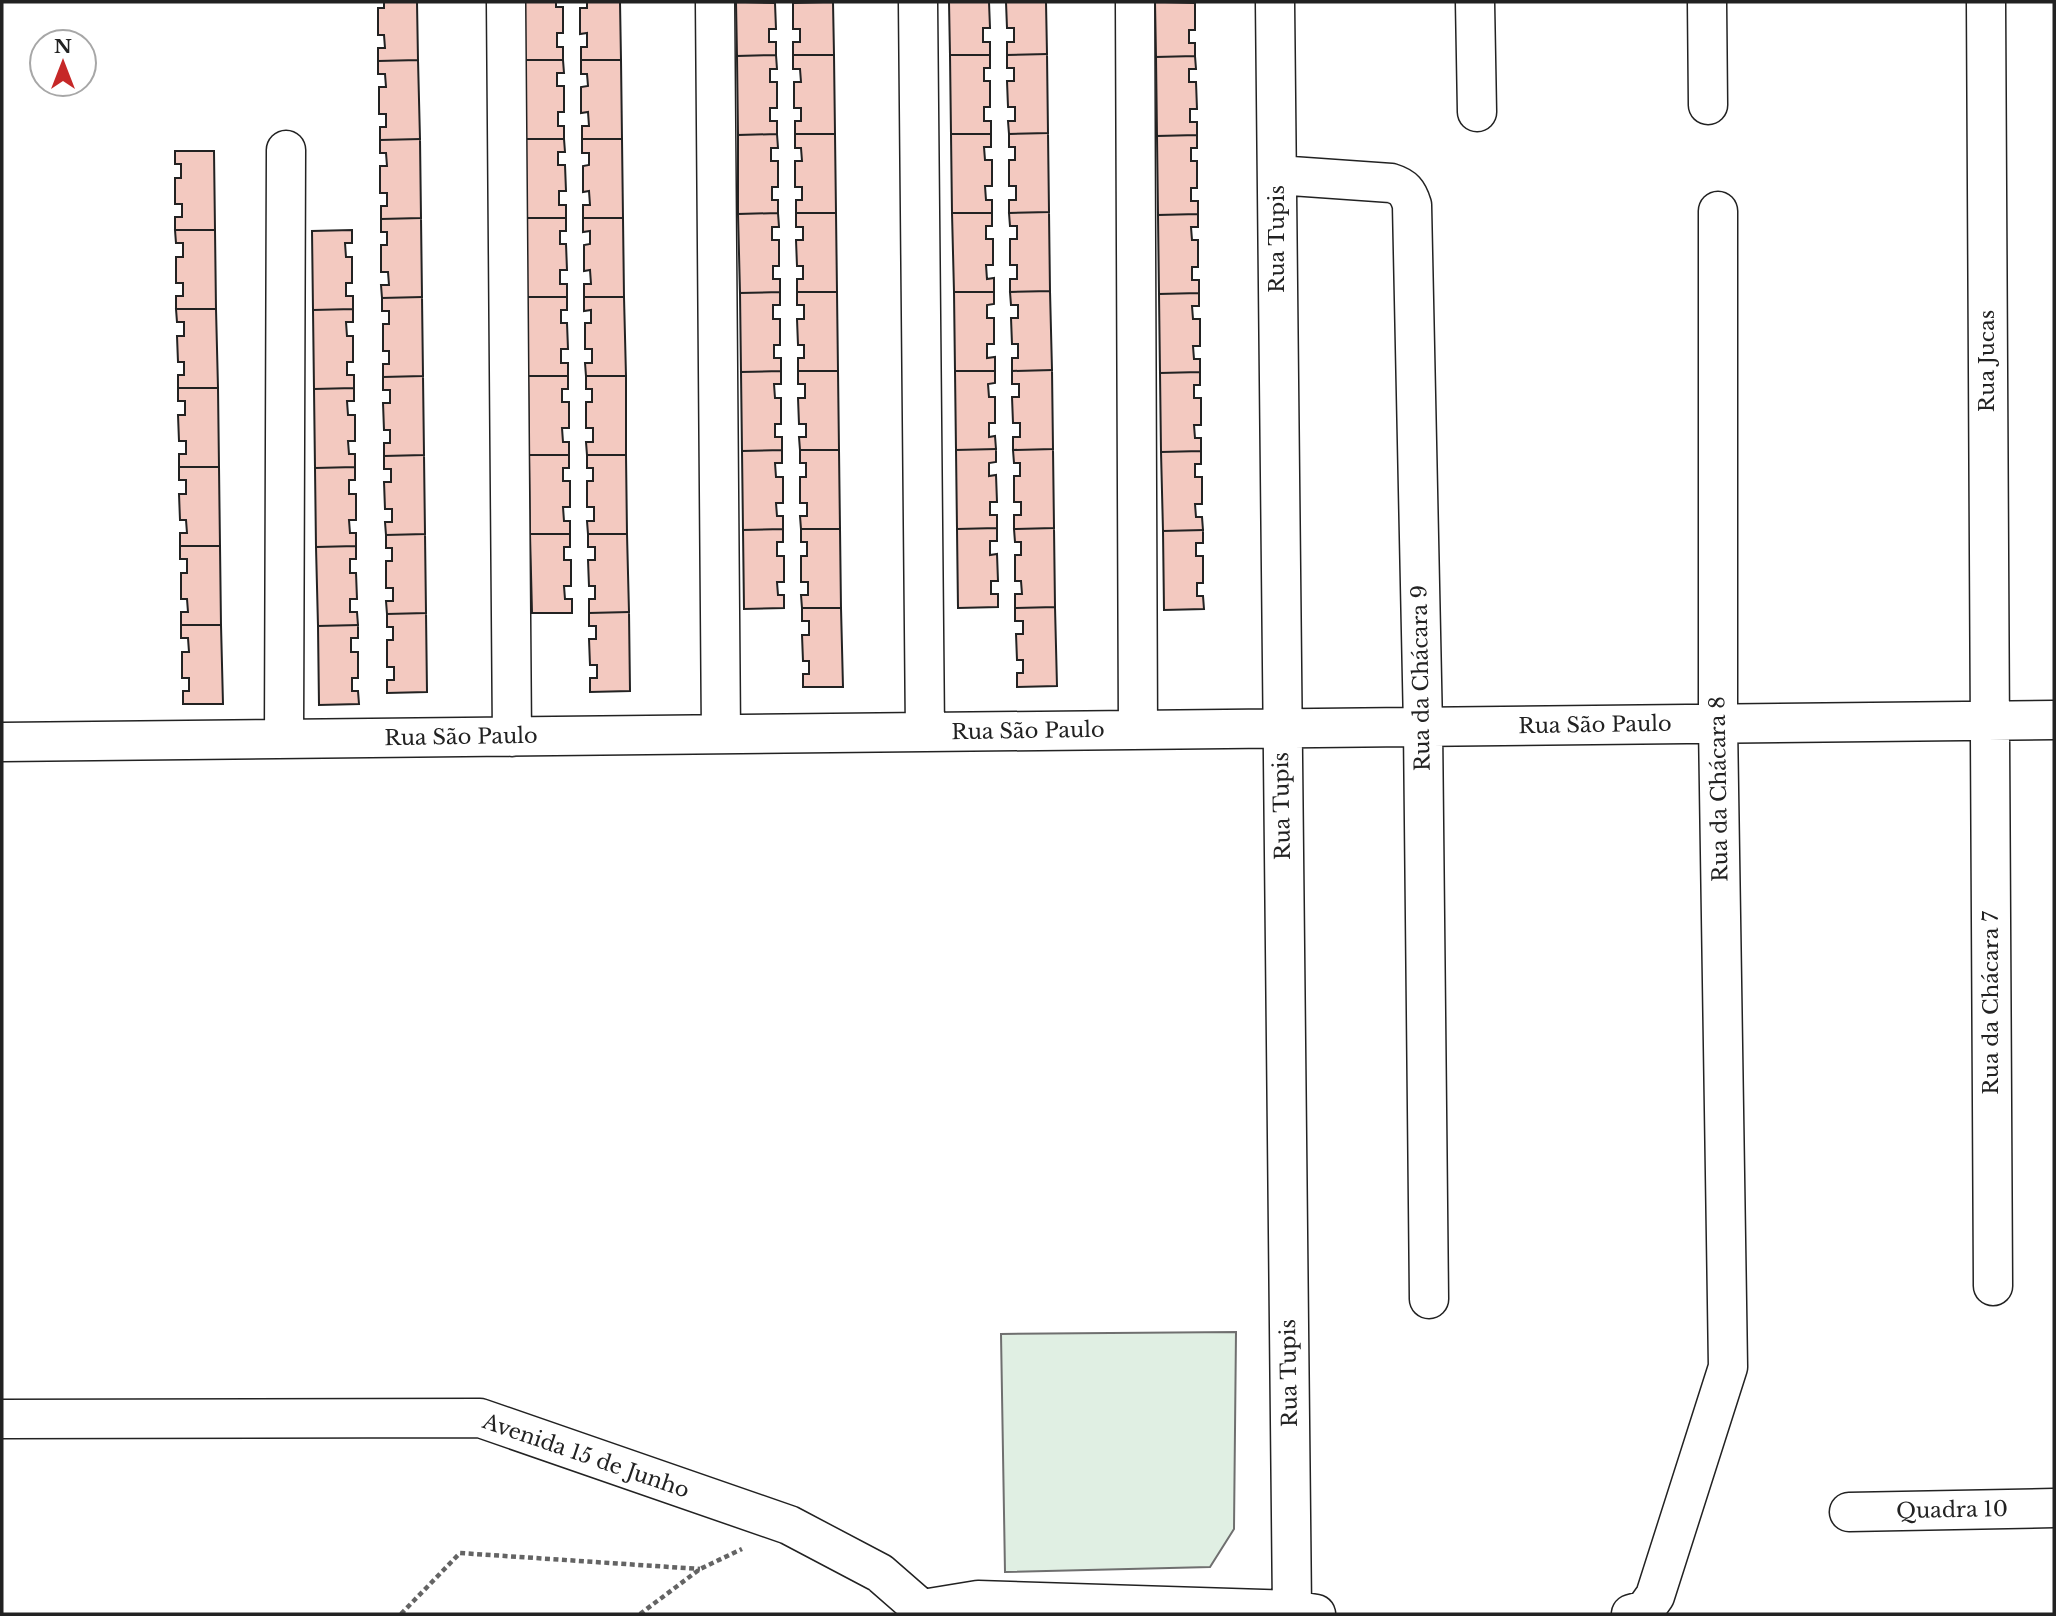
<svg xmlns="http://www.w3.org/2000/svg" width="2056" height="1616" font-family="'Libre Baskerville',serif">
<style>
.green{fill:#e0efe3;stroke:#6f6f6f;stroke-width:2}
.building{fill:#f3c9c0;stroke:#222;stroke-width:2}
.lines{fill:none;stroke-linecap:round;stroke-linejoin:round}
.minor-casing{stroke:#222;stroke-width:41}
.path{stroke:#646464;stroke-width:4.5;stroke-dasharray:5 3.5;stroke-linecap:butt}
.minor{stroke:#fff;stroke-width:38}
.labels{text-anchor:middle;stroke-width:5;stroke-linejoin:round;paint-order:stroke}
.street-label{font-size:21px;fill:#222;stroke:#fff}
</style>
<rect width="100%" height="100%" fill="#fff"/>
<path class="green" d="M1236 1332 1234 1529 1210 1567 1005 1572 1001 1334Z"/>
<path class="building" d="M384 2H417L418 60 378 61V48H385L384 35H378V8H384Z
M523 2H556V7H563V33H557V47H563V60H524Z
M587 2H620L621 60H581V47H587V33L580 34V8H587Z
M736 2 775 3 776 29H769V42H776V55L737 56Z
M833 2 834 55H793V42H800V29H793V3Z
M949 2H989L990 28H983V42H990V55H950Z
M1006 2H1046L1047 54 1007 55V42H1014V28H1007Z
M1155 2 1195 3V30H1189V43H1195V56L1156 57Z
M1047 54 1048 133 1009 134 1008 121H1015V107H1008L1007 81H1014V68H1007V55Z
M776 55 777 69H770V82H777V108H770V121H777V134L738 135 737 56Z
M793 55H834L835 134H795V121H801V108H794V82H801L800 69H793Z
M950 55H990V68H984V81H990V107H984V121H991V134H951Z
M1195 56 1196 69H1189V82H1196L1197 109H1190V122H1197V135L1157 136 1156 57Z
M418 60 420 139 380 140V127H386V114H379V87H386L385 74H378V61Z
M524 60H563L564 73H557V86H564V112H558V126H564V139H525Z
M581 60H621L622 139H582V126H589L588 112 581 113V87L588 86 587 74H581Z
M1048 133 1049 212 1009 213V200H1016V186H1009V160H1015V147H1009V134Z
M777 134 778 148H771V161H778V187H772V200H778V213L738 214V135Z
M795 134H835L836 213H796V200H802V187H795V161H802L801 148H795Z
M951 134H991V147H984L985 160H992V186H985L986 200H992V213H952Z
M1197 135V148H1191V161H1197V188H1191V201H1198V214L1158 215 1157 136Z
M420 139 421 218 381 219V206H387V193H380V166H387L386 153H380V140Z
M525 139H564L565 152H558V165H565L566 191H559V205H566V218H526Z
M582 139H622L623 218H583V205H590L589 191 583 192V166L589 165V153H582Z
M175 151H214L215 230H175V217H182V204H175V178H181V164H175Z
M1049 212 1050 291 1010 292V279H1017V265H1010V239H1017V226H1010L1009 213Z
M778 213 779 227H772V240H779V266H773V279H780V292L740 293 738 214Z
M796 213H836L837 292H797V279H803V266H797L796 240H803V227H796Z
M952 213H992V226H986V239H993V265H986L987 279 994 278V292H954Z
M1198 214V227H1191L1192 240H1198V267H1192V280H1199V293L1159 294 1158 215Z
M421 218 422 297 382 298 381 285H389L388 272H381V245H387V232H381V219Z
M526 218H566V231H560V244H566L567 270H560V284H567V297H527Z
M583 218H623L624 297H584V284H591L590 270 584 271V245L590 244V231L583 232Z
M175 230H215L216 309H176V296H183V283H176V257H183V243H176Z
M352 230V243H345L346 257H352V283H346V296H353V309L313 310 312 231Z
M1050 291 1052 370 1012 371V358H1018V344H1012L1011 318H1018V305H1011L1010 292Z
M780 292V305H773V319H780V345H774V358H781V371L741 372 740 293Z
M797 292H837L838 371H798V358H804V345H798L797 319H804V305H797Z
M954 292H994V304L987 305V318H994V344H987V358L995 357V371H955Z
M1199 293V306H1192L1193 319H1200V346H1193L1194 359H1200V372L1160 373 1159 294Z
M422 297 423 376 383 377V364H389V351H383V324H389V311H382V298Z
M527 297H567V310H561V323H567L568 349H561V363H568V376H528Z
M584 297H624L626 376H586L585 363H592V349H585V323H591V310L584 311Z
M176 309H216L218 388H178V375H184V362H178L177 336H184V322H177Z
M353 309V322H346L347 336H353V362H347V375H354V388L314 389 313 310Z
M1052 370 1053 449 1013 450V437H1020V423H1013L1012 397H1019V384H1012V371Z
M781 371V384H774L775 398H781V424H775V437H782V450L742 451 741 372Z
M798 371H838L839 450H800L799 437H806V424H799L798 398H805V384H798Z
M955 371H995V383L988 384 989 397H995V423H989V437L995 436 996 449 956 450Z
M1200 372V385H1194V398H1201V425H1194L1195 438H1201V451L1161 452 1160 373Z
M423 376 424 455 384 456V443H390V430H384L383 403H390V390H383V377Z
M528 376H568V389H562V402H569V428H562L563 442H569V455H529Z
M586 376H626V455H587L586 442H593V428H586V402H592V389H586Z
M178 388H218L219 467H179V454H186V441H179L178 415H185V401H178Z
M354 388V401H347L348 415H355V441H348L349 454H355V467L315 468 314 389Z
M996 449V462L989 463V476L996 475 997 502H990V515H997V528L957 529 956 450Z
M1053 449 1054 528 1014 529V515H1021V502H1014V476H1020V463H1014L1013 450Z
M782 450V463H775L776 477H783V503H776L777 516H783V529L743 530 742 451Z
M800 450H839L840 529H801L800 516H807V503H800V477H806V463H800Z
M1201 451V464H1195V477H1202V504H1195L1196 517H1202L1203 530 1163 531 1161 452Z
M424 455 425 534 386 535 385 522H392V509H385L384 482H391V469H384V456Z
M529 455H569V468H563V481H570V507H563L564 521H570V534H530Z
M587 455H626L627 534H588L587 521H594V507H587V481H593V468H587Z
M179 467H219L220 546H180V533H187L186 520H180L179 494H186V480H179Z
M355 467V480H349V494H356V520H349L350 533H356V546L316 547 315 468Z
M997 528V541H990V555L997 554 998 581H991V594H998V607L958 608 957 529Z
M1054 528 1055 607 1015 608V594H1022L1021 581H1015V555H1021V542H1015L1014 529Z
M783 529V542H777V556H784V582H777L778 595H784V608L744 609 743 530Z
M801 529H840L841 608H802L801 595H808V582H801V556H807V542H801Z
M1203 530V543H1196V556H1203V583H1197V596H1203L1204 609 1164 610 1163 531Z
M425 534 426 613 387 614 386 601H393V588H386V561H392V548H386V535Z
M530 534H570V547H564V560H571V586H564L565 599H572V613H532Z
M588 534H627L629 612 589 613V599H595V586H589L588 560H595V547H588Z
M180 546H220L221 625H181V612H188L187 599H181V573H187V559H180Z
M356 546V559H350V573H356L357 599H350V612H357L358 625 318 626 316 547Z
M1055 607 1057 686 1017 687V673H1023V660H1017L1016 634H1023V621H1015V608Z
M802 608H841L843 687H803V674H809V661H803L802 635H809V621H802Z
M629 612 630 691 590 692V678H597V665H590L589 639H596V626H589V613Z
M426 613 427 692 387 693V680H394V667H387V640H393V627H387V614Z
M181 625H221L223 704H183V691H189V678H182V652H189L188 638H181Z
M358 625V638H351V652H358V678H352V691H358L359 704 319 705 318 626Z"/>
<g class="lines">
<defs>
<path id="minor" d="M506 2 512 737
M715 2 721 734
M918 2 925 732
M1135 2 1138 730
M1275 2 1292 1610
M1475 2 1477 112
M1707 2 1708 105
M1986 2 1993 1286
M1277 175 1391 183C1404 187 1408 192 1412 205L1423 727 1429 1299
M284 739 286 150
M2 742 2054 720
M2 1419 480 1418 789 1525 880 1573 927 1614
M1849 1512 2054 1508
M923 1609 978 1600 1292 1610 1316 1614
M1631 1614 1645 1610 1655 1596 1728 1367 1718 724V211"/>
</defs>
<use href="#minor" class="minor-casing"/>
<path class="path" d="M401 1614 460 1553 700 1569
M640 1614 700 1569 742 1549"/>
<use href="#minor" class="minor"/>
</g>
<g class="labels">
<g class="street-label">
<text transform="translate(1277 239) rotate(-90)" y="7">Rua Tupis</text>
<text transform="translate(1987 361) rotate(-90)" y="7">Rua Jucas</text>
<text transform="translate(1421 678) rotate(-91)" y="7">Rua da Chácara 9</text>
<text transform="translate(1595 725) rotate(-1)" y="7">Rua São Paulo</text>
<text transform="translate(1028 731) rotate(-1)" y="7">Rua São Paulo</text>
<text transform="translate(461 737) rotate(-1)" y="7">Rua São Paulo</text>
<text transform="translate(1719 789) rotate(-91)" y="7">Rua da Chácara 8</text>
<text transform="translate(1282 806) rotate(-91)" y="7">Rua Tupis</text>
<text transform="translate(1991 1003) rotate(-90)" y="7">Rua da Chácara 7</text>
<text transform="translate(1289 1373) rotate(-91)" y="7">Rua Tupis</text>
<text transform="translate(586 1456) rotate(19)" y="7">Avenida 15 de Junho</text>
<text transform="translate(1952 1510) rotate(-1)" y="7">Quadra 10</text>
</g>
</g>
<rect width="2056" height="1616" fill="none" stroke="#222222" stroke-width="7"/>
<g transform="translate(63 63)"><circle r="33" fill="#ffffff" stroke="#a7a7a7" stroke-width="2"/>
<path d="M0-5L12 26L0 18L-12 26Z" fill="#c62828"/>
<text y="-10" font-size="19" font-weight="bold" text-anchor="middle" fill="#222222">N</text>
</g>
</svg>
